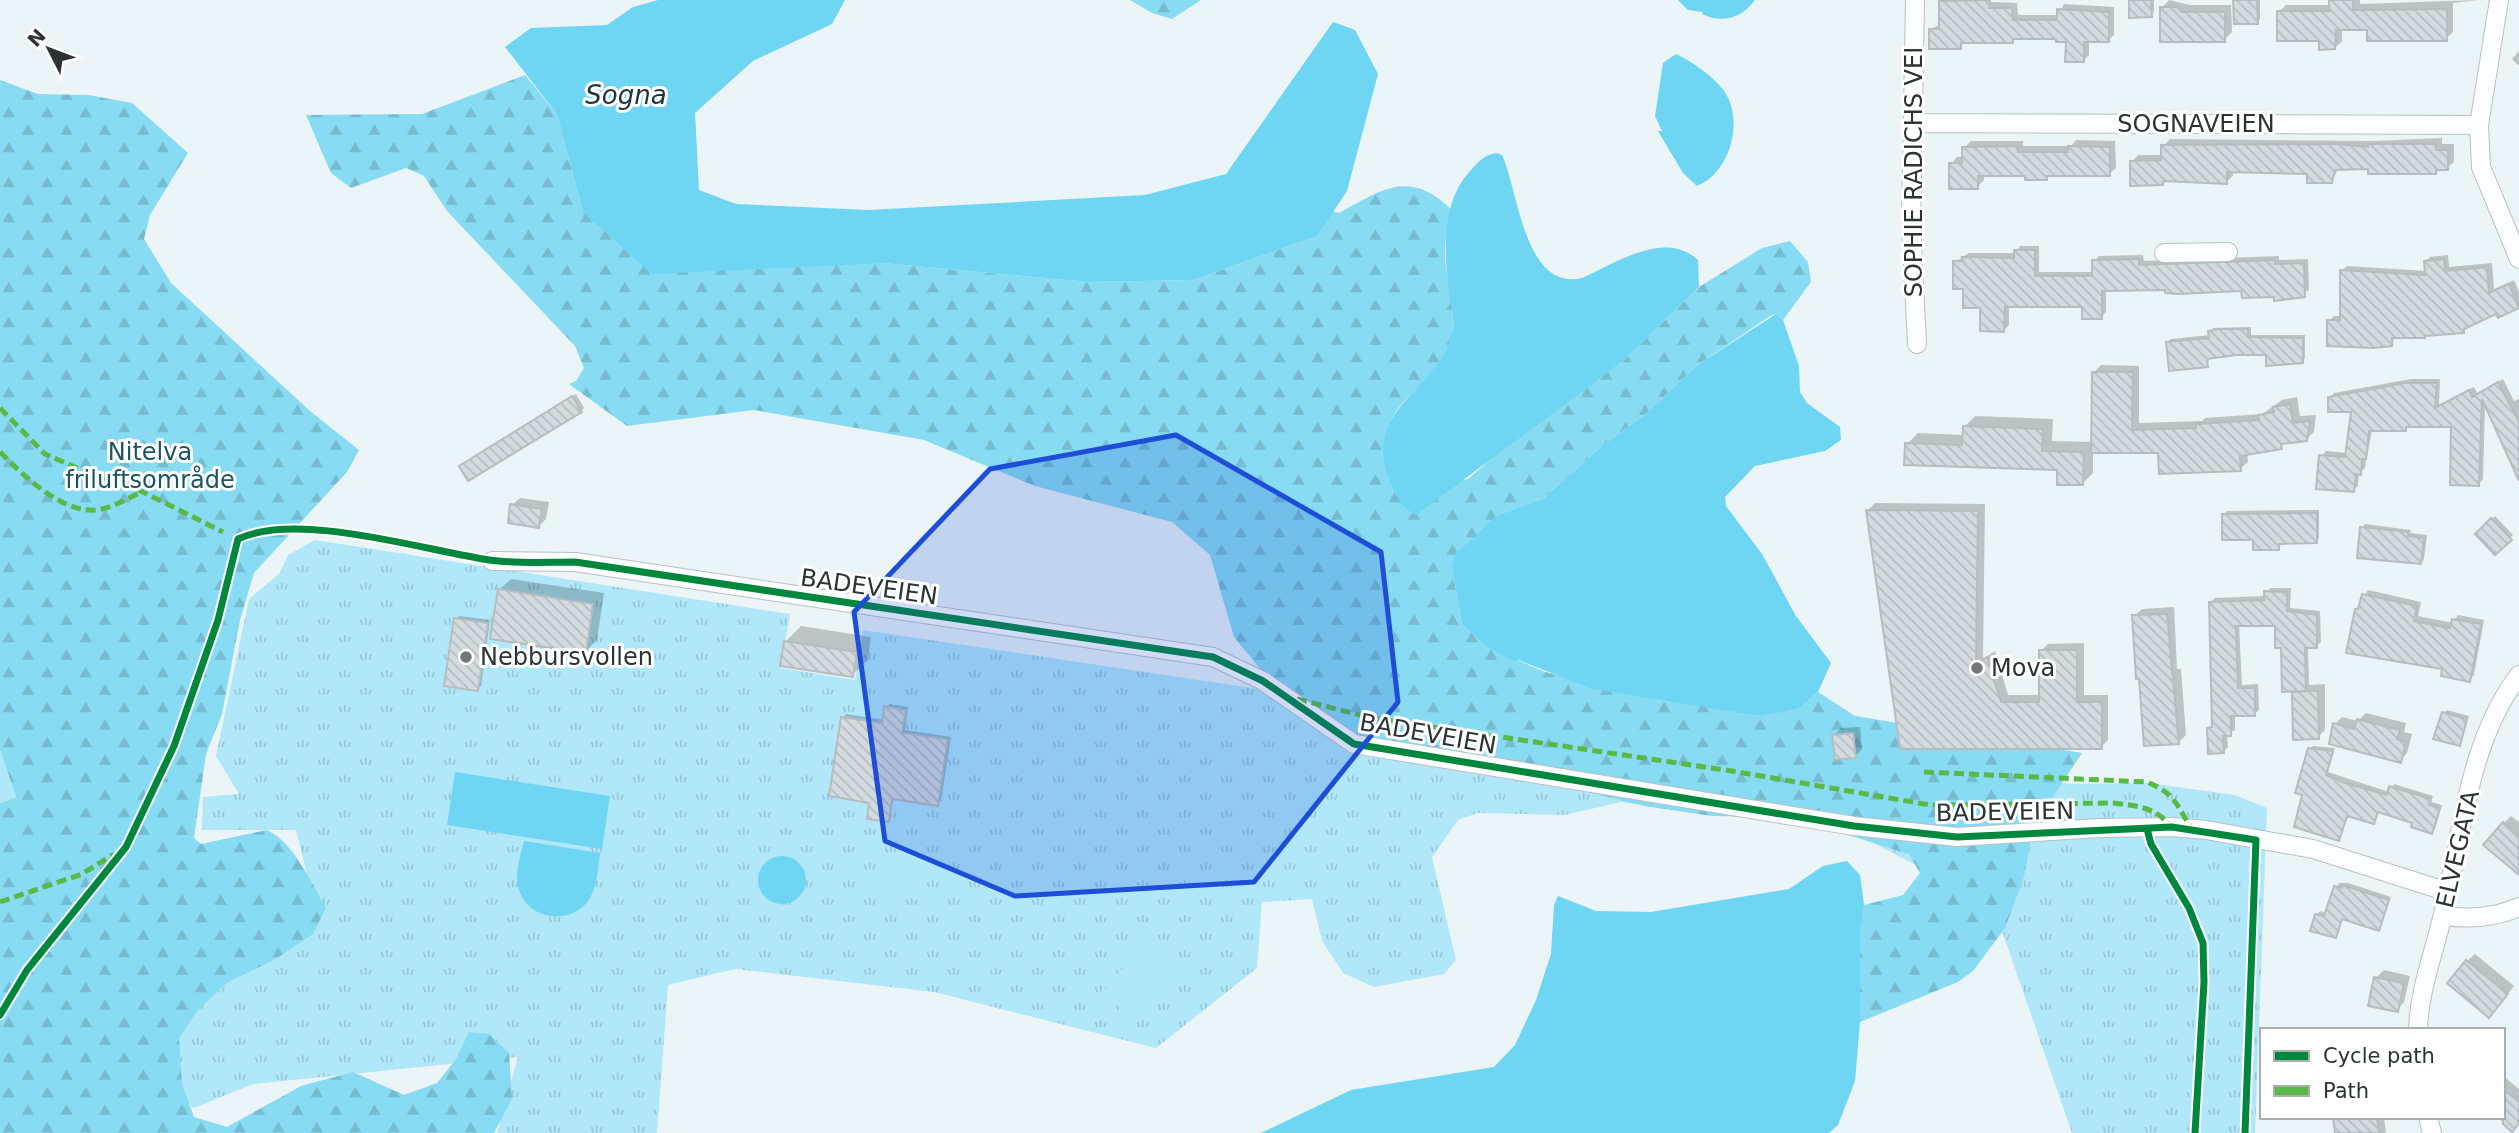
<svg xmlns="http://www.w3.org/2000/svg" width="2519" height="1133" font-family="'DejaVu Sans',sans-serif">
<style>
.grass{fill:url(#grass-tufts)}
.forest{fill:url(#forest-firs)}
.park{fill:#b0e8fa}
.water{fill:#6ed5f2}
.shadow{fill:#0003}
.building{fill:url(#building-back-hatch);stroke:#b6bdc0;stroke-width:2}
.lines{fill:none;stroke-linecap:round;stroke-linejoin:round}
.minor-casing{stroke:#b8c0c3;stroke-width:20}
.minor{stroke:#fcfdfe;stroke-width:18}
.quiet{stroke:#58b947;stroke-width:5;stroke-dasharray:10 5;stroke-linecap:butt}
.cycleway-casing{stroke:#fff;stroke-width:11}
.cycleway{stroke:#00873e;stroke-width:7}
.marked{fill:#1d4ed8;fill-opacity:0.2;stroke:#1d4ed8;stroke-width:5;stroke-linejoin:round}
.poi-dot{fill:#6f7779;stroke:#fff;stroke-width:2.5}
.labels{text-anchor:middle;stroke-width:6;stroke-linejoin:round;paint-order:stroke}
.street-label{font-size:24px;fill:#2c3335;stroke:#fff}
.park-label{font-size:24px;fill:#1b5465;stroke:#fff}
.poi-label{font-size:24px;fill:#2c3335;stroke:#fff;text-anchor:start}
.water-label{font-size:26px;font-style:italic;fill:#1e353c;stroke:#fff}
</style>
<defs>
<pattern id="grass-tufts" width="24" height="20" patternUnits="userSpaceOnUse" patternTransform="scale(1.75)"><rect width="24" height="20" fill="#b0e8fa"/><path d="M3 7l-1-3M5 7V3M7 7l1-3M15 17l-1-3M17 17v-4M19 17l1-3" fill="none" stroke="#98c7d7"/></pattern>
<pattern id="forest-firs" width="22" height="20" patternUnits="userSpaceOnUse" patternTransform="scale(1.75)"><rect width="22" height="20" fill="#87dbf2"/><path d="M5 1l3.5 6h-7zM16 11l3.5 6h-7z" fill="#75bcd0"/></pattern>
<pattern id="building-back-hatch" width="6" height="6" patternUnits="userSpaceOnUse" patternTransform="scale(1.75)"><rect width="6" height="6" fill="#d4dbde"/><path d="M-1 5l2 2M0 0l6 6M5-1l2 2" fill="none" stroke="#b6bcbf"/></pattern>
</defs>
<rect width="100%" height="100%" fill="#ebf4f7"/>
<path class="grass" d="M315 540 790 614 781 668 855 680 863 630 1259 689 1274 681 1874 770 2074 784 2149 783 2235 795 2267 808 2255 1133H2072L1993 905 1850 831 1621 802 1565 815 1478 813 1458 820 1432 857 1456 960 1444 974 1374 987 1343 973 1322 941 1312 899 1262 902 1257 968 1156 1048 934 992 735 969 668 985 657 1133H497L518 1057 253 1084 194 1108 179 1097 178 1007 318 920 296 830H202L203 797 239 794 216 756 249 599 279 574 288 555Z"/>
<path class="forest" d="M1130 0H1201L1172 19 1152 13Z
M525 75 557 114 583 212 883 263 1088 282 1193 280 1317 236 1332 211 1339 213C1383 189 1409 169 1451 209 1449 223 1445 237 1445 251 1445 276 1454 302 1453 326 1450 397 1353 391 1396 495L1468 479 1513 440 1623 361 1699 287 1762 248 1790 241 1808 262 1811 282 1783 320 1776 314 1770 316 1696 366 1647 413 1603 445 1543 499 1521 508 1452 567 1462 624 1487 647 1545 672 1761 716 1798 709 1818 692 1855 716 2082 753 2033 827 2024 877 2005 928 1973 971 1958 982 1860 1022V936L1864 905 1903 895 1920 873 1909 854 1829 829 1776 817 1712 816 1644 806 1534 778 1478 768 1341 732 1266 676 1234 637 1210 555 1172 522 1035 486 924 440 754 410 627 426 569 384 576 381 584 368 575 346 447 211 424 176 406 168 351 188 331 173 306 115 422 114Z
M0 80 38 94 88 95 132 103 188 153 150 215 144 239 171 283 310 411 359 450 347 472 254 573 240 620 222 714 206 754 194 838 201 844 267 830C294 843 311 882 326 908L313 934 276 959 228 982 198 1010 179 1038 182 1084 194 1117 227 1127 301 1086 353 1072 404 1095 437 1083 456 1059 469 1032 489 1034 509 1053 512 1099 494 1133H0V803L16 797 0 750Z"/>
<path class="park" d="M0 750 16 797 0 803Z
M901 854 931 860 918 900 884 891 878 886 883 875 896 872Z
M1147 940 1179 968 1133 1020 1102 992Z"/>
<path class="water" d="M658 0H845L832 24 753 61 695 113 699 190 736 204 869 210 1145 195 1226 174 1333 22 1355 30 1378 74 1347 191 1317 236 1193 280 1088 282 883 263 652 274 583 212 557 114 505 47 531 28 607 25 633 7Z
M1678 0H1755C1742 18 1723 24 1702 14L1703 12 1688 10Z
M1676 54C1694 63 1712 75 1724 91 1745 120 1730 173 1697 186L1683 173 1658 131H1662L1655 116 1663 63Z
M1496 153 1502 155C1519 192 1524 291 1582 278 1616 263 1665 229 1698 260L1699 287 1623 361 1416 515C1402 508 1396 496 1390 482 1359 406 1443 390 1453 329 1455 318 1450 303 1449 292 1444 252 1441 201 1471 170 1479 161 1484 155 1496 153Z
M1776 314 1783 320 1799 366 1800 392 1807 403 1840 427 1841 440 1825 451 1755 466 1725 497 1726 506 1762 554 1796 616 1831 663 1818 692 1798 709 1761 716 1593 689 1518 660 1516 662 1487 647 1462 624 1452 567 1456 554 1495 517 1543 499 1603 445 1647 413 1696 366Z
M455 772 610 796 602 849 447 825Z
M524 841 600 853C598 867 598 883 591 896 576 926 529 922 519 890 514 874 520 857 524 841Z
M758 880a24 24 0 1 1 48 0a24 24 0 1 1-48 0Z
M1847 861 1860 875 1864 905 1860 936V1022L1855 1081 1838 1125 1829 1133H1261L1351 1090 1494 1067 1515 1045 1536 1000 1551 954 1554 905 1558 896 1596 911 1651 912 1789 889 1823 866Z"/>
<path class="shadow" d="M1941 0 2017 3 2018 15H2059L2064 4 2114 7V35L2108 40H2089V55L2083 61 2067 40 2058 37 1966 41 1960 47 1931 29 1941 24Z
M2131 0H2154V12L2151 15Z
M2169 0 2190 5H2231L2232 32 2224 40 2162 8Z
M2235 0H2260V19L2257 22Z
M2332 0H2360V4L2478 0 2453 3V32L2446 39 2342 28V41L2335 48 2279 12 2286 5H2332Z
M2519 51V66L2512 59Z
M2442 138V144H2454V162L2447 168 2436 172 2339 168 2331 181 2309 172 2233 170V176L2226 182 2166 179 2162 184 2132 162 2138 155H2163V146L2170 139 2374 141Z
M2076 140 2115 141 2116 168 2109 174 2050 175 2046 178 2027 174 1984 175V180L1977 187 1951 164 1957 157H1964V148L1971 141H2023V146H2071Z
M2020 246H2039V272H2094V261L2099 256 2143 255 2144 261 2279 256V260L2308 259 2309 290 2292 299H2275V295L2243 289H2106V312L2101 317 2084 305H2009V325L2004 330 1964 287 1955 262 1969 253H2016Z
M2448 255 2449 267 2492 263 2494 289 2514 280 2519 292V306L2498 316 2497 312 2463 331 2396 336 2391 344 2329 321 2334 316H2341L2342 270 2347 266 2426 271 2425 262 2430 257Z
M2251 327V335H2305V358L2302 362 2267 354 2210 357 2207 366 2168 342 2171 339 2210 335 2213 328Z
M2101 365 2139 366V423L2202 421 2205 418 2262 414 2282 400 2297 397 2300 416 2316 415 2314 432 2306 439 2247 453 2248 462 2240 469 2159 452 2093 451V473L2083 483 2059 468 1907 444 1918 433 1964 435V427L1975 416 2053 419 2052 441 2093 442V373Z
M2411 379H2440L2439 405 2474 387 2477 393 2503 379 2514 401 2519 399V467L2485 403 2483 479 2479 484 2453 425 2372 429 2365 468 2359 473 2358 486 2353 491 2321 456 2326 451 2348 453 2353 410 2329 398 2334 393Z
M576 394 584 408 581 411 465 464Z
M520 498 549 502 546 519 539 526 512 505Z
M1875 503 1985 504 1983 659 1995 651 2008 695H2040L2041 651 2048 644 2084 643V695H2108V740L2101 747H1902L1868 510Z
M2319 510V538L2316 542H2282L2279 548 2255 538 2224 515 2227 511Z
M2495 516 2513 535 2495 553 2477 534Z
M2365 524 2411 530 2410 533 2427 535 2424 559 2421 563 2362 528Z
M511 579 604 593 597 640 585 652 499 590Z
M2270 588H2291L2290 608 2320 611 2321 642 2317 646H2308L2309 685 2325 684V730L2318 737 2294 692 2296 690 2277 624H2239L2242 685 2258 684 2259 710 2255 714H2235V730L2227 734 2228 747 2223 752 2209 728 2214 724 2211 602 2215 598 2266 596Z
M2368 590 2421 602 2418 616 2453 623 2458 615 2484 620 2474 675 2469 680 2444 668 2356 610Z
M2174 607 2177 669H2181L2186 735 2179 742 2134 616 2142 609Z
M459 616 490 620 481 686 478 689 456 619Z
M801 626 871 637 868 660 852 675 786 641Z
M889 704 908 707 905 730 951 737 941 801 937 804 894 798 888 820 871 801 843 717 846 714 884 720Z
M2447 710 2469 716 2459 744 2444 713Z
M2366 713 2406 723 2404 732 2412 734 2407 753 2400 761 2335 724 2342 717 2358 721Z
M1860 727 1862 749 1855 757 1834 736 1841 728Z
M2313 746 2335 748 2328 772 2389 792 2394 784 2433 796 2431 802 2442 805 2435 829 2432 832 2414 822 2379 811 2374 822 2349 815 2339 839 2304 794 2309 749Z
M2511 816 2519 822V873L2504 823Z
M2339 883H2348L2391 897 2378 929 2343 918 2336 936 2317 914 2320 911 2326 913Z
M2475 954 2514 986 2497 1008 2467 961Z
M2384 970 2410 976 2404 1002 2397 1010 2376 978Z
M2350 1027V1030H2326L2328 1028Z
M2503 1076 2519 1089V1122L2512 1129 2497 1117H2503Z
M2335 1117H2384L2386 1133H2337Z"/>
<path class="building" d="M1990 0 1989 8H2012L2013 20H2057V9L2109 12V42H2084V62H2065L2066 42H2056V39H2013V43H1961V49H1929V29H1939V1Z
M2129 0H2151L2152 17 2129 18Z
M2233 0H2257L2258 24H2234Z
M2329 0H2353V10L2447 9V41H2367V30H2336L2335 49 2319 50V41H2277V11H2329Z
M2160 7H2177L2182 12H2225V42H2160Z
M2335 144 2368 147V144H2436V150H2448V170H2436V174H2368V169L2335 170 2332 183H2307V174L2227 172V184L2163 181V185L2130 186V161L2161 160V145Z
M2017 146 2018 152H2068V146L2110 147V176H2047V180H2025V176H1978V189H1949V163H1962V147Z
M2014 250H2035V276H2092V260L2139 259V265L2275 260V264L2304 263 2305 297 2274 301V297L2242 298 2241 291 2179 294 2165 293V290L2102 291V319H2082V307H2005L2004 332 1980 331V308H1963V289H1953V261H1963L1962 257 2014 258Z
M2444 259 2445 271 2487 267 2489 293 2509 284 2519 308 2498 318 2496 314 2464 329V333L2425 336V338H2392V346L2373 348 2327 346V320H2340V270L2425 275 2424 261Z
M2219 329H2248V337L2303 338V363L2266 366V355H2236L2207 359 2208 367 2169 371 2166 342 2209 338 2208 331Z
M2092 372H2133L2132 430 2196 428V424L2259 420 2258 415 2274 412 2273 407 2290 404 2293 423 2310 421 2307 441 2281 444 2282 449 2240 456 2241 471 2159 474 2158 453H2091Z
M2498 382 2519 422V481L2482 399 2479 486 2450 485 2451 427H2406V431H2369L2366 459H2362L2361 475 2356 474 2354 492 2316 489 2319 455 2345 457 2351 412H2328V397L2405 383H2437L2435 408 2469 390 2472 397Z
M572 396 582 412 468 481 459 466Z
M1963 426 2043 429 2042 451 2084 452 2083 485H2057V470L1904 465 1905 443 1962 445Z
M510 504 542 509 539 528 508 523Z
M1866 510 1978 511 1976 664 1987 657 2001 702H2039V650H2077V702H2102V749H1900Z
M2317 513V543L2279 544V550H2253V540H2222V514Z
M2491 518 2512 540 2495 555 2475 534Z
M2360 527 2408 532V536L2424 538 2421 564 2357 558Z
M498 589 593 604 586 653 490 639Z
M2264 591 2287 592V611L2317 615V648H2305L2306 691 2282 692 2281 648H2275V626H2236L2238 688H2255V716H2231V736H2223L2224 753 2208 754 2207 728 2212 727 2209 602 2264 600Z
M2362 594 2417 606 2414 621 2450 628 2452 619 2481 624 2470 682 2441 676 2442 669 2346 653 2355 609H2358Z
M2167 614 2179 744 2144 746 2139 679H2136L2132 615Z
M454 618 488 623 478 691 444 686Z
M784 641 857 652 853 677 780 666Z
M2318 691 2319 739 2293 740 2292 692Z
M884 706 906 710 902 733 948 739 938 806 892 799 889 822 867 819 869 803 829 796 841 717 882 723Z
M2442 712 2467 719 2460 746 2433 739Z
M2357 719 2400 730 2397 739 2406 742 2401 763 2329 744 2333 723 2354 729Z
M1853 733 1856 758 1835 760 1832 735Z
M2308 748 2333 751 2326 775 2345 783 2387 795 2389 786 2431 799 2429 805 2440 808 2432 834 2411 827 2412 823 2378 812 2374 824 2347 816 2339 841 2294 827 2302 795 2295 793Z
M2503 822 2519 836V875L2483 845Z
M2343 885 2389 900 2379 931 2342 919 2336 938 2310 931 2315 914 2324 916 2334 886 2342 888Z
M2466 960 2508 994 2489 1018 2447 983Z
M2374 977 2404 983 2398 1012 2368 1006Z
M2503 1089 2519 1102V1123L2512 1132 2503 1124Z
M2333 1117H2377L2379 1133H2335Z"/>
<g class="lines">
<defs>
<path id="minor" d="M1915 0 1911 223 1917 344
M2499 0 2479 125 2481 167 2519 259
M1913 123 2479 125
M2164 253 2228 252
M492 561 575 562 1213 657 1263 681 1354 744 1854 826 1957 837 2099 828 2172 827 2206 830 2313 849 2448 892
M2443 916C2470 919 2494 918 2519 907
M2418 1030C2419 990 2434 953 2443 914 2462 835 2468 742 2519 675
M2428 1117 2432 1133"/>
</defs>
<use href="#minor" class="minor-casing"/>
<use href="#minor" class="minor"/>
<path class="quiet" d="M0 408 45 454 95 476 119 480 223 532
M0 452C23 475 61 513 96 510 112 508 127 499 141 492
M1297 699 1372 718 1732 771 1930 805 2113 803C2138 806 2155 807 2172 827
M1924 772 2147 782C2176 794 2176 805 2192 829
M0 902 82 874 114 854"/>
<defs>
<path id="cycleway" d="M2147 829 2151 844 2189 908 2203 943 2204 982 2195 1133
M0 1015 27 970 126 847 174 746 218 620 238 539C298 511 423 550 489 560 517 564 547 562 575 562L1213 657 1263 681 1354 744 1854 826 1957 837 2172 827 2256 840 2245 1133"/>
</defs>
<use href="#cycleway" class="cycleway-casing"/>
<use href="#cycleway" class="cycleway"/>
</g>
<path class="marked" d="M1176 435 1381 552 1398 702 1254 882 1015 896 885 841 854 612 990 469Z"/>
<g class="poi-dot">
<circle cx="466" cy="657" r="7"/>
<circle cx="1977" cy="668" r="7"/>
</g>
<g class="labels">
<g class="street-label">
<text x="2196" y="132">SOGNAVEIEN</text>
<text transform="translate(1914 172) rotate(-90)" y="8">SOPHIE RADICHS VEI</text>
<text transform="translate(869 587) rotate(8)" y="8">BADEVEIEN</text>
<text transform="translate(1428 734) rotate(10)" y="8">BADEVEIEN</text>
<text transform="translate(2005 812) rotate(-1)" y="8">BADEVEIEN</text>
<text transform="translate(2458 849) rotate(-77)" y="8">ELVEGATA</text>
</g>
<g class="park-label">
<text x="150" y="460">Nitelva<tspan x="150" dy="28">friluftsområde</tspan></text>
</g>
<g class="poi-label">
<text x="480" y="665">Nebbursvollen</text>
<text x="1991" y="676">Mova</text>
</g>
<g class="water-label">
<text x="626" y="104">Sogna</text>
</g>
</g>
<rect x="2260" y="1028" width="245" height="91" fill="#ffffff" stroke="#abadae" stroke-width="2"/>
<rect x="2274" y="1051" width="35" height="10" fill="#00873e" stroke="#abadae" stroke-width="2"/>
<text x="2323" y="1063" font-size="21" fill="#2c3335">Cycle path</text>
<rect x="2274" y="1086" width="35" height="10" fill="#58b947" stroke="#abadae" stroke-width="2"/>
<text x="2323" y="1098" font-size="21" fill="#2c3335">Path</text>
<g transform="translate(49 49) rotate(312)" stroke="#ffffff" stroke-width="5" paint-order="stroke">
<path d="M0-5L12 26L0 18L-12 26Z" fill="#2c3335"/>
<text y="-10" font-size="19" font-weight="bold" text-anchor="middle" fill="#2c3335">N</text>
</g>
</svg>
